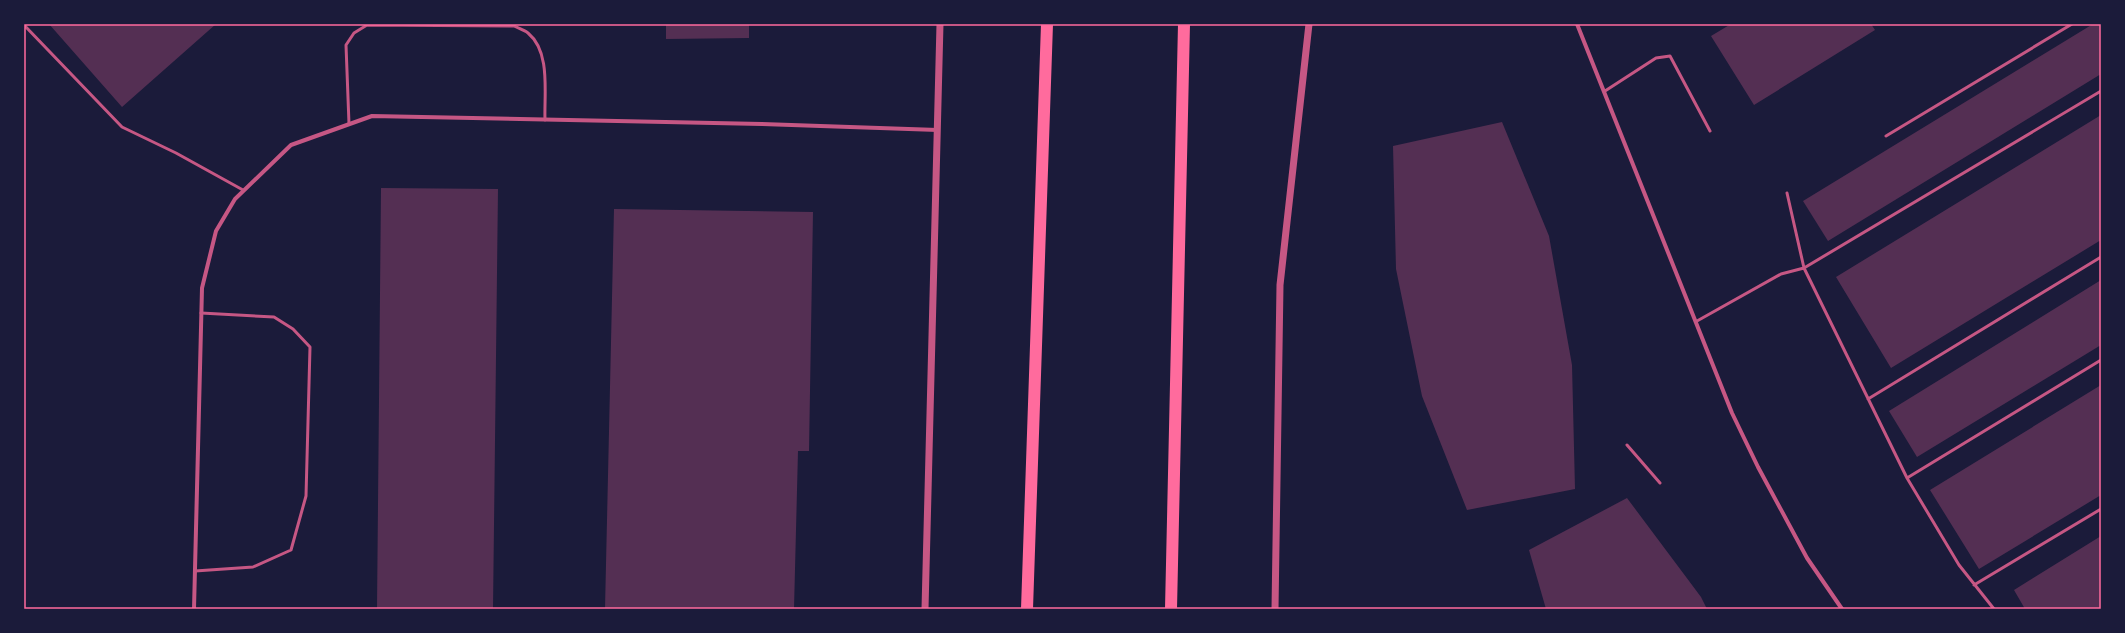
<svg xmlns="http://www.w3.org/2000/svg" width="2125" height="633" font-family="'IBM Plex Serif',serif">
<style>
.building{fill:#542f53}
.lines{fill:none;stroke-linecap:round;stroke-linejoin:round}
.service{stroke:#c65784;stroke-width:3}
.minor{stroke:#c65784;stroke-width:4}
.tertiary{stroke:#c65784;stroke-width:7}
.motorway{stroke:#ff6b9d;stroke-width:12}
.neatline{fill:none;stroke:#ff6b9d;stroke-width:1.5}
</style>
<rect width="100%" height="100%" fill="#1b1b3a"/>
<path class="building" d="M49 24H216L122 107Z
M666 24H749V38L666 39Z
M1731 24H1871L1875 30 1754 105 1711 36Z
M2093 24H2101V74L1828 241 1803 201Z
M2101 115V240L1891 368 1836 277Z
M1502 122 1549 236 1572 365 1575 489 1467 510 1422 396 1396 269 1393 146Z
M381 188 498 189 493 609H377Z
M614 209 813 212 809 451H798L794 609H605Z
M2101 280V345L1917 457 1889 411Z
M2101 385V495L1979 569 1930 490Z
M1627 498 1701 597 1707 609H1546L1529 550Z
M2101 536V609H2025L2014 590Z"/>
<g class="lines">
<path class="service" d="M24 25 122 127 176 153 243 190
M1605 91 1656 58 1670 56 1710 131
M349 124 346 45 354 33 367 25 514 26C518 28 524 30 528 33 551 52 544 93 545 120
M1886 136 2072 24
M1787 193 1804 268 2101 91
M1697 321 1781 274 1804 268 1907 478 1959 565 1994 609
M1868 399 2101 257
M1627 445 1660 483
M1907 478 2101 360
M195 571 253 567 291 550 306 496 310 347 293 329 274 317 201 313
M1974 585 2101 509"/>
<path class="minor" d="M1577 24 1732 413 1758 467 1807 558 1842 609
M194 609 202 288 216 231 235 199 291 145 372 116 762 124 938 130"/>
<path class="tertiary" d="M925 609 940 24
M1275 609 1280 285 1309 24"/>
<path class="motorway" d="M1027 609 1047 24
M1171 609 1184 24"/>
</g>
<rect width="2125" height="633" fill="none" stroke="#1b1b3a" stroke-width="50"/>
<rect x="25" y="25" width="2075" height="583" class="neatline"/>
</svg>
